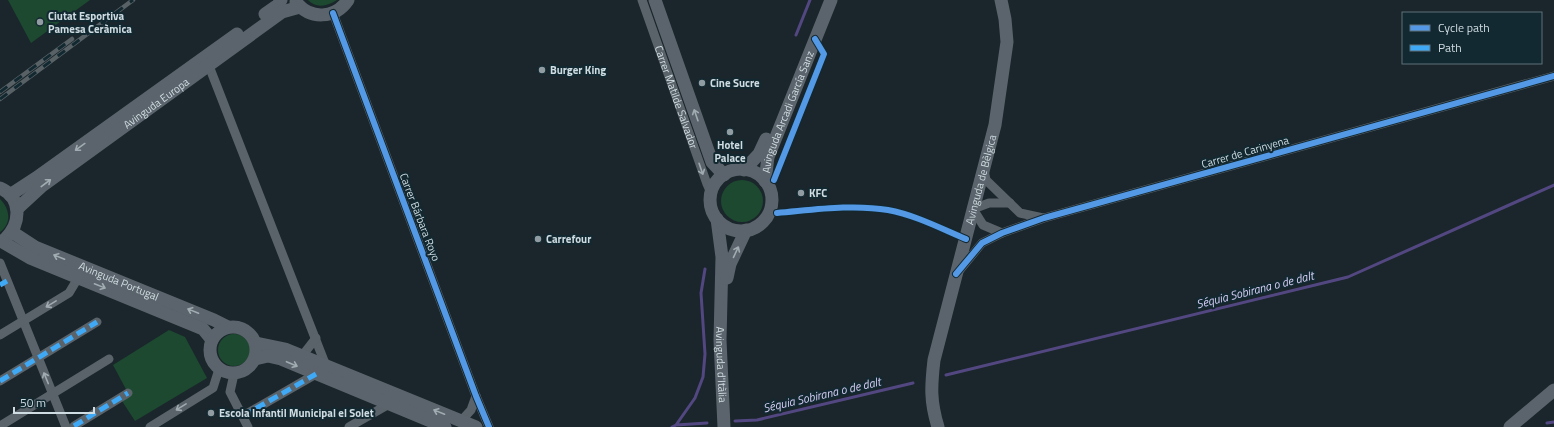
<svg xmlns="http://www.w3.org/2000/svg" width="1554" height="427" font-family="'Titillium Web',sans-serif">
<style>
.green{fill:#1d4930}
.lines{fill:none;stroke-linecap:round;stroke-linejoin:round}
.stream{stroke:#534781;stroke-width:3}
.street{stroke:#5a626a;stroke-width:9}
.secondary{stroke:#5b646c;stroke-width:13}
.rail-casing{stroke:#586266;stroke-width:4.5}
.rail{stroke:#132932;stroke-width:3;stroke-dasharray:9;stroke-linecap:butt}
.quiet{stroke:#3fa9f5;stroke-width:5;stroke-dasharray:10 5;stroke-linecap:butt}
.cycleway-casing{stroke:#132932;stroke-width:8}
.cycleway{stroke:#5399e6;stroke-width:6}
.oneway{stroke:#a1acb2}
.oneway2{stroke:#a0abb1}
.poi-dot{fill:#909ca1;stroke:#132932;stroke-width:1.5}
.labels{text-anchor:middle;stroke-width:4;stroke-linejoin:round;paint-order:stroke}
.poi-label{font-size:11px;font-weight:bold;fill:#cfdce1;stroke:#132932;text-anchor:start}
.street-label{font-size:11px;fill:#cfdce1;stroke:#132932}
.water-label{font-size:12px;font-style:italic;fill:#d4cdf3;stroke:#132932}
</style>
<rect width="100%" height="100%" fill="#1a262b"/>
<path class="green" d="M8 0H90L31 43Z
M308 0H337C328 6 316 9 308 0Z
M721 201a21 21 0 1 1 42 0a21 21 0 1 1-42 0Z
M0 199C10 209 12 223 0 232Z
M169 330 185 337 207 378 135 421 122 401 128 393 113 365Z
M218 350a16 16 0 1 1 32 0a16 16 0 1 1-32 0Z"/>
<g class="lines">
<path class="stream" d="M796 35 810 0
M946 375 1348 277 1554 185
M735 421 757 420 913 383
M1547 423 1554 422
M676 425 695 398 703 377 705 354 701 293 705 269
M672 427 676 425 707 423"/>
<g class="street">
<path id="s1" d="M642 0 707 184 711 193"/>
<path d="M333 13 476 396 489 427"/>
<path d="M209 66 326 366"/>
<path d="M984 170 986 180 1020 213 1043 218"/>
<path d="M1002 233 983 225 973 209 989 203H1010"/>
<path d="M0 263 66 427"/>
<path d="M959 271 982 243 1002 233 1044 218 1554 76"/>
<path d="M0 335 69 293 78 278"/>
<path d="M302 356 316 338"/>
<path d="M234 374 230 392 248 427"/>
<path d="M0 381 97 322"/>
<path d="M243 416 316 374"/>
<path d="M461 421 471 410 476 396"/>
<path d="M0 426 109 359"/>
<path d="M74 426 128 393"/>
<path d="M150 427 213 388 219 369"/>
<path d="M349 427 389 404"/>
</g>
<g class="secondary">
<path d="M655 0 712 162 724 175"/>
<path d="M296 2C310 20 335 19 348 0"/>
<path d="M265 14 278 5 281 0"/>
<circle cx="741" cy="200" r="31"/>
<path d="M744 170 759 154 766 139"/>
<path id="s2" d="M765 181 768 157 831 0"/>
<path d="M0 188C22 197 21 223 6 238"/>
<path d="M10 195 36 178 237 34"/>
<path id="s3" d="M17 209 42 186 282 12 300 7"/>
<path id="s4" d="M717 219 722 257 720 340 724 427"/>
<path id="s5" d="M12 232 35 247 214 320 228 327"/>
<path d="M1 241 30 258 203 329 212 340"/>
<path d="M727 278 730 264 746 230"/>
<circle cx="233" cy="350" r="23"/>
<path d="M256 343 285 349 476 427"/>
<path d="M255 359 268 356 281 359 445 427"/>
<path id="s6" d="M938 427C930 401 931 386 934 360L995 125 1007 42 1005 19 1001 0"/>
<path d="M1510 427 1554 390"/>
</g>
<defs>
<path id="rail" d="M0 92 72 39
M0 99 133 0"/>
</defs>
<use href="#rail" class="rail-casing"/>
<use href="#rail" class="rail"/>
<path class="quiet" d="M0 285 7 281
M0 381 97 322
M243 416 316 374
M74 426 128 393"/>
<defs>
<path id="cycleway" d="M333 13 476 396 489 427
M774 180 824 54 815 39
M777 213C813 210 852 204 888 210 915 215 940 228 966 239
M956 274 982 243 1002 233 1044 218 1554 76"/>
</defs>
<use href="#cycleway" class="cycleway-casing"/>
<use href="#cycleway" class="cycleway"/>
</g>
<defs><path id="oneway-shaft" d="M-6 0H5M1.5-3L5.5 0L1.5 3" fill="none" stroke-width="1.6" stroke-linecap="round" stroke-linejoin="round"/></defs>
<g class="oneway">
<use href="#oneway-shaft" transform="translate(696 115) rotate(-109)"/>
<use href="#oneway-shaft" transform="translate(80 147) rotate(144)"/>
<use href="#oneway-shaft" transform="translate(46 183) rotate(-37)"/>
<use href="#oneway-shaft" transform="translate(736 252) rotate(-65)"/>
<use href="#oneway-shaft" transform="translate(59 257) rotate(-158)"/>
<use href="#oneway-shaft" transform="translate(100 286) rotate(22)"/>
<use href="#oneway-shaft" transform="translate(193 311) rotate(-158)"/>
<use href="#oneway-shaft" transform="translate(292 364) rotate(23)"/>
<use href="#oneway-shaft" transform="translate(439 412) rotate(-158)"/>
</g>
<g class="oneway2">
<use href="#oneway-shaft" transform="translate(701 169) rotate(71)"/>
<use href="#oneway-shaft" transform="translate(51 304) rotate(149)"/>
<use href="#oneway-shaft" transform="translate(46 378) rotate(-112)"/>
<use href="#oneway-shaft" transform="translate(181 407) rotate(148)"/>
</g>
<g class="poi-dot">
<circle cx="40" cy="22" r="4"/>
<circle cx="542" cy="70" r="4"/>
<circle cx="702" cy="83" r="4"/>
<circle cx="730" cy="132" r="4"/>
<circle cx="801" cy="193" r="4"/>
<circle cx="538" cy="239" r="4"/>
<circle cx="211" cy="413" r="4"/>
</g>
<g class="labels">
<g class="poi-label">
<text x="48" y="20">Ciutat Esportiva<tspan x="48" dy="13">Pamesa Ceràmica</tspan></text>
<text x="550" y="74">Burger King</text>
<text x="710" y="87">Cine Sucre</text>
<text x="730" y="149" text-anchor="middle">Hotel<tspan x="730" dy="13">Palace</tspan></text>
<text x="809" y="197">KFC</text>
<text x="546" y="243">Carrefour</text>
<text x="219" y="417">Escola Infantil Municipal el Solet</text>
</g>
<g class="street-label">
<text dy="4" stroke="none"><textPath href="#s1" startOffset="103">Carrer Matilde Salvador</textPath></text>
<text dy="4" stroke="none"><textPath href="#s3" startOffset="175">Avinguda Europa</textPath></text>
<text dy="4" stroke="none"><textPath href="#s2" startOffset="73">Avinguda Arcadi García Sanz</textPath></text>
<text transform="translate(1245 152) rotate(-16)" y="4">Carrer de Carinyena</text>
<text dy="4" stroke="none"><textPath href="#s6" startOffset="254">Avinguda de Bèlgica</textPath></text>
<text transform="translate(420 217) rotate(69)" y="4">Carrer Bárbara Royo</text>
<text dy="4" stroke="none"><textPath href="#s5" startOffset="118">Avinguda Portugal</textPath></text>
<text dy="4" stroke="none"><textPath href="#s4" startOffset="146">Avinguda d'Itàlia</textPath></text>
</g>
<g class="water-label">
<text transform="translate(1255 290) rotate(-14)" y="4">Séquia Sobirana o de dalt</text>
<text transform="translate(822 395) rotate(-13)" y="4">Séquia Sobirana o de dalt</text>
</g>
</g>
<rect x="1402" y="12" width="140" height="52" fill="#132932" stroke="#5e7178"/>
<rect x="1410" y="25" width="20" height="6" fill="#5399e6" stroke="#5e7178"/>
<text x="1438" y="32" font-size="12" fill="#cfdce1">Cycle path</text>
<rect x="1410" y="45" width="20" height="6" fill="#3fa9f5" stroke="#5e7178"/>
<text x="1438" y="52" font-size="12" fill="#cfdce1">Path</text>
<path d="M14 407v6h80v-6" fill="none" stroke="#cfdce1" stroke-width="2"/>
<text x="20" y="407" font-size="12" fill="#cfdce1" stroke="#132932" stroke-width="3" paint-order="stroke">50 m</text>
</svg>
